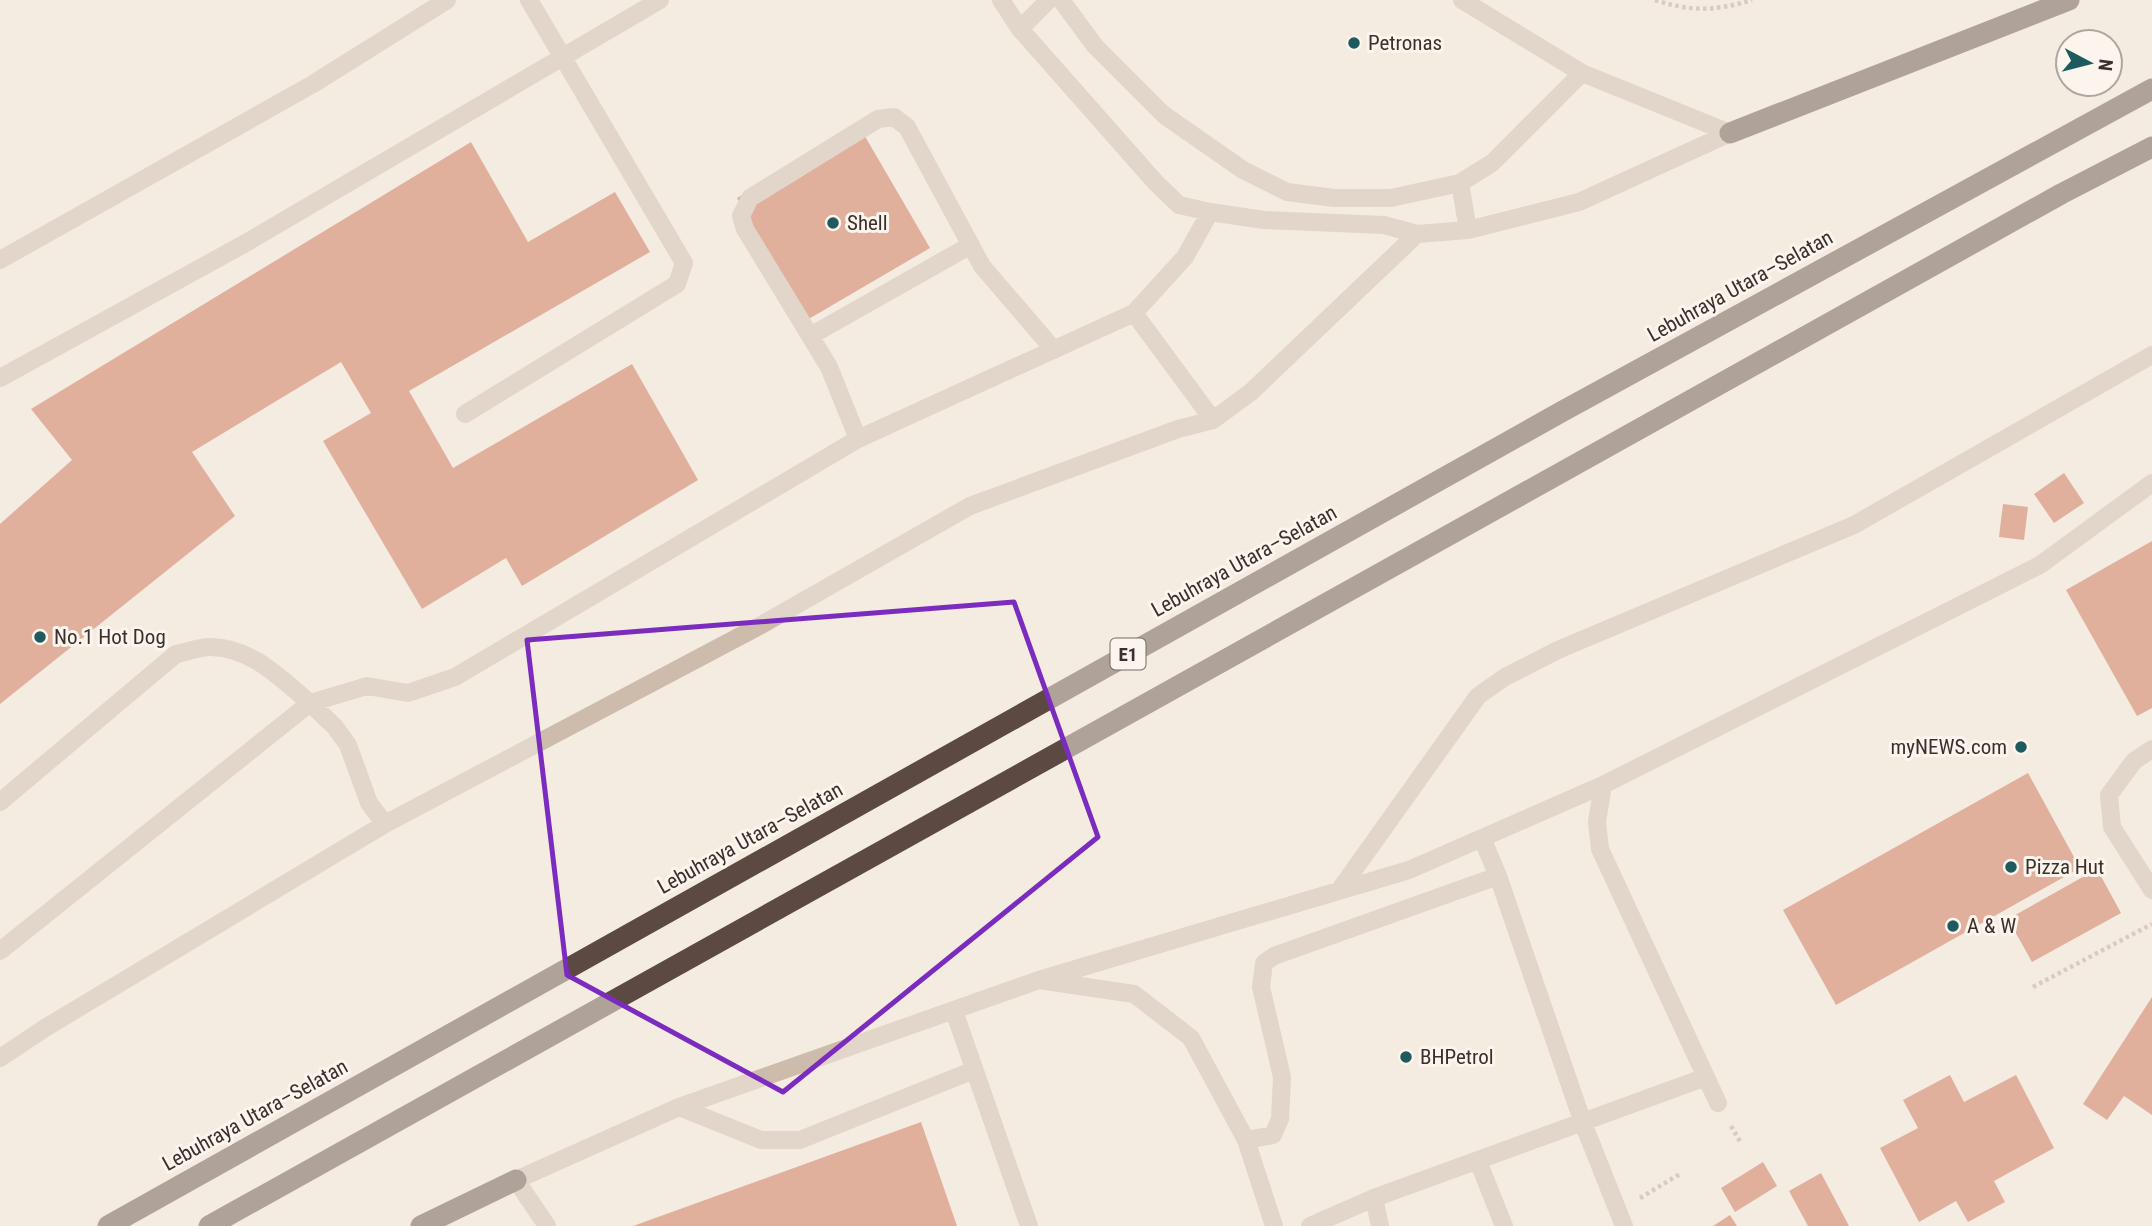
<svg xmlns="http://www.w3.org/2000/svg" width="2152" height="1226" font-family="'Roboto Condensed',sans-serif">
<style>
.building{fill:#c8694b}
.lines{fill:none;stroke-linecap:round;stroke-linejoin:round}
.path{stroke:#b9a596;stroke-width:4.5;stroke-dasharray:3.5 3.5;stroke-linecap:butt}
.minor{stroke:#cdbbac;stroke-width:18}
.highway{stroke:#5c4a42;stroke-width:21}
.marked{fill:none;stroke:#7b2cbf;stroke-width:5;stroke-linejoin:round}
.poi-dot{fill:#1f5a5e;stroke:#fbf5ee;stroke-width:2.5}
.labels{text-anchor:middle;stroke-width:6;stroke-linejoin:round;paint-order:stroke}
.shield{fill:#fbf5ee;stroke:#756b66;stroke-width:2}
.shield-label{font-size:19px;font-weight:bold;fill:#3b302b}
.poi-label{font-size:21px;fill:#3b302b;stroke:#fbf5ee;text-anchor:start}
.street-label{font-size:21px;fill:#3b302b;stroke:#fbf5ee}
</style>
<rect width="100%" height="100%" fill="#f4ebe1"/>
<path class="building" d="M859 126 930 248 807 320 737 198Z
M471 142 528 242 615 192 650 252 409 391 453 468 632 364 698 480 522 586 506 558 422 609 323 441 371 413 341 362 192 452 235 516 0 704V524L72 460 31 409Z
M2064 473 2084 503 2054 523 2034 494Z
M2003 504 2028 507 2024 540 1999 537Z
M2152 541V708L2137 716 2066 590Z
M2028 773 2080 868 1836 1005 1783 910Z
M2097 869 2121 913 2032 962 2008 919Z
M2152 997V1115L2124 1096 2107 1120 2083 1104Z
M1950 1075 1964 1102 2016 1075 2054 1148 1994 1181 2005 1202 1968 1222 1956 1201 1919 1222 1880 1148 1918 1128 1903 1100Z
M921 1122 957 1226H633Z
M1763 1162 1777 1186 1735 1212 1721 1188Z
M1821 1173 1849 1226H1808L1789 1191Z
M1730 1215 1737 1226H1713Z"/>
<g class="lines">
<path class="path" d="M1655 0C1691 12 1716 11 1752 0
M2033 987 2152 924
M1731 1126 1741 1143
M1640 1198 1680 1174"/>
<path class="minor" d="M1001 0 1020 29 1156 183 1179 205 1210 212 1264 220 1384 225 1417 234 1468 230 1579 202 1730 133
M1061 0 1095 46 1164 115 1243 170 1287 192 1334 198H1391L1460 183 1492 163 1582 73
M1462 0 1582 73 1730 133
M1020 29 1049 0
M1460 183 1468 230
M0 260 313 84 447 0
M1134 313 1213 420
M810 336 971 245
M0 378 244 244 660 0
M465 414 677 284 684 263 529 0
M858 439 829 367 745 229 741 216 750 198 878 119 894 117 907 127 982 266 1054 350
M2152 749 2134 761 2109 795 2112 827 2152 890
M1603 785 1597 822 1600 849 1718 1103
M0 802 176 654C186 652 197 648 208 647 250 646 280 678 310 703L367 686 408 693 455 677 858 439 1134 313 1185 257 1210 212
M1482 838 1498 876 1583 1123 1624 1226
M1341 888 1478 696 1505 677 1558 650 1854 525 2152 355
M0 951 310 703 335 727 348 745 369 803 385 824
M1039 980 1409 870 1603 785 2040 565 2152 483
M954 1011 1029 1226
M0 1058 45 1028 385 824 763 624 970 506 1178 429 1213 420 1251 392 1417 234
M679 1107 761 1140H800L974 1070
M1246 1140 1273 1135 1280 1119 1282 1077 1261 987 1264 963 1274 956 1498 876
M1478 1161 1504 1226
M1374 1198 1380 1226
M547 1226 516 1180 679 1107 1039 980 1134 994 1191 1038 1246 1140 1274 1226
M1310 1226 1374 1198 1706 1077"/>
<path class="highway" d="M1730 133 2069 0
M108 1226 1563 411 2152 89
M209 1226 2061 194 2152 147
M421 1226 516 1180"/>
</g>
<path d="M0 0H2152V1226H0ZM1014 602 1098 837 783 1092 567 975 527 640Z" fill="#f4ebe1" fill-opacity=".55" fill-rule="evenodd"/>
<path class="marked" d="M1014 602 1098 837 783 1092 567 975 527 640Z"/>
<g class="poi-dot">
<circle cx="1354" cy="43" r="7"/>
<circle cx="833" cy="223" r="7"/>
<circle cx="40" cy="637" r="7"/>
<circle cx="2021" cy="747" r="7"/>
<circle cx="2011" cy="867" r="7"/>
<circle cx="1953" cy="926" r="7"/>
<circle cx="1406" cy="1057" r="7"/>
</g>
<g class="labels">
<rect class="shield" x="1110.5" y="638.5" width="35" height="31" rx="5"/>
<g class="shield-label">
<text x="1128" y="661">E1</text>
</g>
<g class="poi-label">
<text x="1368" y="50">Petronas</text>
<text x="847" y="230">Shell</text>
<text x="54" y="644">No.1 Hot Dog</text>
<text x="2007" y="754" text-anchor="end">myNEWS.com</text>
<text x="2025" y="874">Pizza Hut</text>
<text x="1967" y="933">A &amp; W</text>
<text x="1420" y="1064">BHPetrol</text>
</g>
<g class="street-label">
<text transform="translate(1740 286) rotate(-29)" y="7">Lebuhraya Utara–Selatan</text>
<text transform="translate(1244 561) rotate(-29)" y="7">Lebuhraya Utara–Selatan</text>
<text transform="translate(750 838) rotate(-29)" y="7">Lebuhraya Utara–Selatan</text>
<text transform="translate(255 1115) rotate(-29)" y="7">Lebuhraya Utara–Selatan</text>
</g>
</g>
<g transform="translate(2089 63) rotate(97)"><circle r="33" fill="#fbf5ee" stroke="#aea6a0" stroke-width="2"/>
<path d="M0-5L12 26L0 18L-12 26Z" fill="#1f5a5e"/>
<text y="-10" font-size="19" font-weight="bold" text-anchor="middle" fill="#3b302b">N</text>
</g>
</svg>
